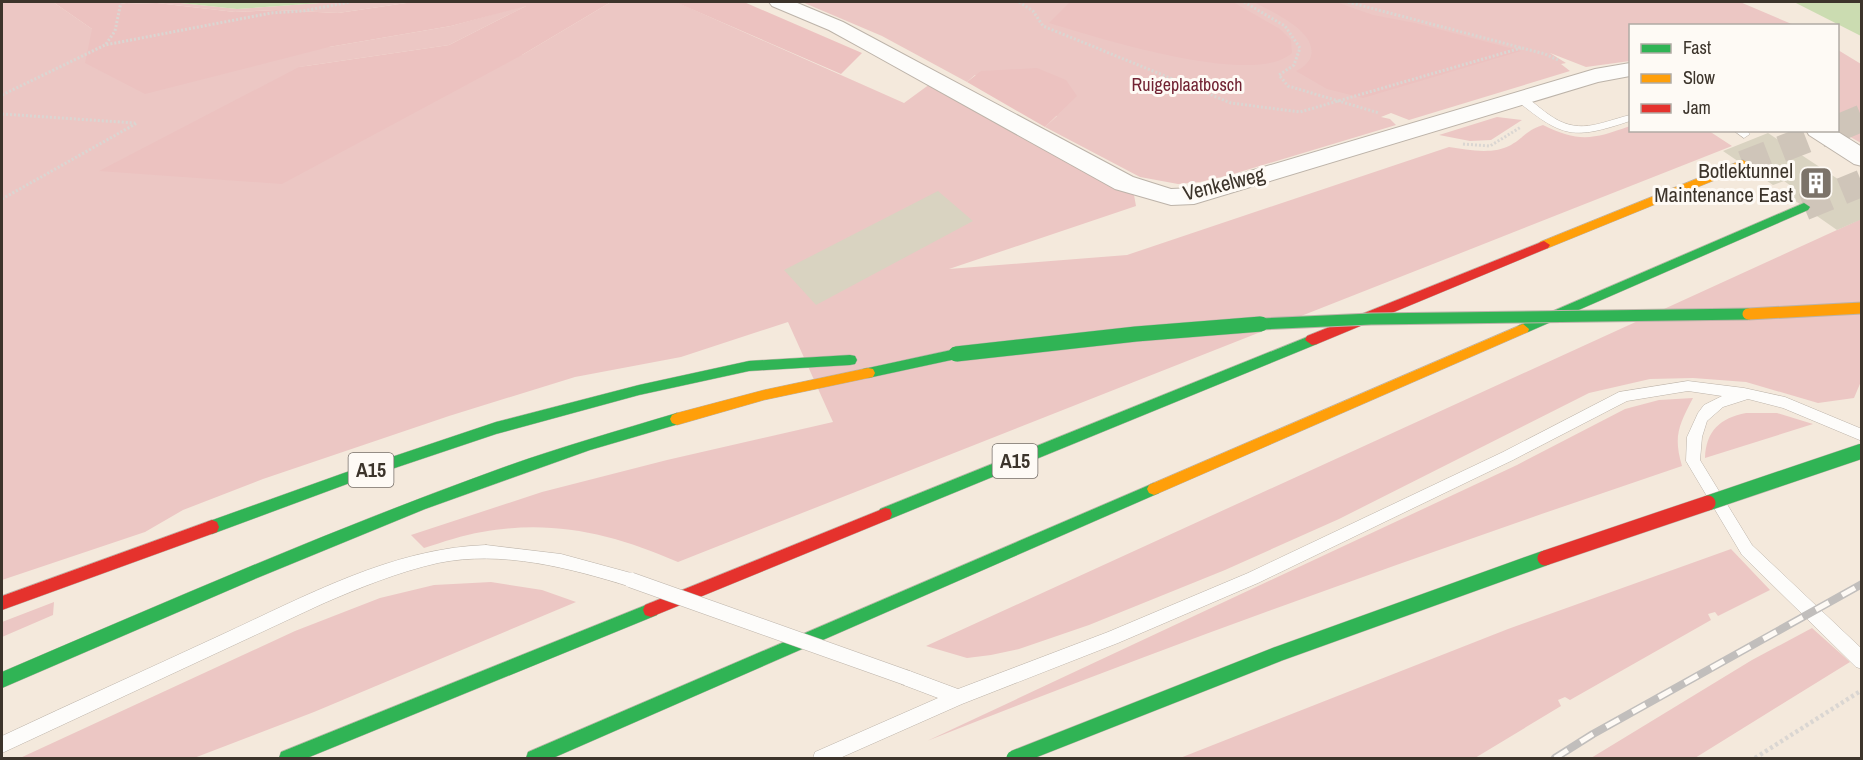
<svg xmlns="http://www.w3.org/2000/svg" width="1863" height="760" font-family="'Archivo Narrow',sans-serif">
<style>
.green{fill:#ecc7c4}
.forest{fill:#ecc2c0}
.water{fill:#cbdcb1}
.building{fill:#d9d3c1}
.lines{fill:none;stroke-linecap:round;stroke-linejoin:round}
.highway-tunnel{stroke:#cfc5b9;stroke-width:27;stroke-dasharray:27 14;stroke-linecap:butt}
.lane-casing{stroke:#bcb3a9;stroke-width:1}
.street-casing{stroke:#bcb3a9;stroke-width:2}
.fast-casing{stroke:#bcb3a9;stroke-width:1}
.slow-casing{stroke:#bcb3a9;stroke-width:1}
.jam-casing{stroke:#bcb3a9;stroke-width:1}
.path-far1{stroke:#dad6d2;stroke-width:3;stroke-dasharray:2 2;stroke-linecap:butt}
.path{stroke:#dad6d2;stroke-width:4.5;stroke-dasharray:3 3;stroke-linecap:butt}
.lane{fill:#fdfcfa;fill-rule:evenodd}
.street{fill:#fdfcfa;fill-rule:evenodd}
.fast{fill:#30b455;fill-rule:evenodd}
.slow{fill:#ff9f0a;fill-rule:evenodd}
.jam{fill:#e5322d;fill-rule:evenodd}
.rail-casing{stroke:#c1bebc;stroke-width:8}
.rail{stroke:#fefaf5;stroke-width:5;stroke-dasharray:15;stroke-linecap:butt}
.lane-bridge-casing{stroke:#bcb3a9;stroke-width:16;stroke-linecap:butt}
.fast-bridge-far1-casing{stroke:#bcb3a9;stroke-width:13;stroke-linecap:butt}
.fast-bridge-casing{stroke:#bcb3a9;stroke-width:16;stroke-linecap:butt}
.slow-bridge-casing{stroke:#bcb3a9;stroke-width:13;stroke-linecap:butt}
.jam-bridge-casing{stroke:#bcb3a9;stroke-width:16;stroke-linecap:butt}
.lane-bridge{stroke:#fdfcfa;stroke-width:15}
.fast-bridge-far1{stroke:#30b455;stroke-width:11}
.fast-bridge{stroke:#30b455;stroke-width:15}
.slow-bridge{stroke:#ff9f0a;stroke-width:11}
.jam-bridge{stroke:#e5322d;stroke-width:15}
.labels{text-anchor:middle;stroke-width:6;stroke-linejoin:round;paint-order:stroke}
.far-park-label{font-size:18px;fill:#712333;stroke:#fefaf5}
.shield{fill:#fefaf5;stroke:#766f68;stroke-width:1.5}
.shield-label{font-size:20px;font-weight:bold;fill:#3c342b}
.poi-label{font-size:21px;fill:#3c342b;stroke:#fefaf5;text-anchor:end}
.street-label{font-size:21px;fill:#3c342b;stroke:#fefaf5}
</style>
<rect width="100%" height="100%" fill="#f4e9dc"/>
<path class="green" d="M2 2H53L92 29 329 47 451 26 530 4 449 45 299 67 522 55 611 2H676L904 103 930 84 1126 187 1134 195 1136 206 949 269 1127 255 1449 147C1468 150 1493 155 1511 145 1525 137 1525 131 1543 125 1579 143 1594 139 1630 126V130L1709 131 1732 146 678 562C613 534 553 519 482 532 463 535 443 542 424 548L411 535 542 492 667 460 833 422 788 322 681 357 575 377 449 416 263 479 183 510 145 532 2 580Z
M115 2H171L237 9 334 2H413L338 13 276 10 235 12 157 3 126 4Z
M802 2H1740L1794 25 1630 26V61L1586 67 1550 53 1566 63 1561 64 1570 71 1409 120 1391 113 1381 117 1390 119 1396 125 1230 175 1200 182 1178 184 1140 177 1045 127 1057 116 975 75 967 82 882 36Z
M1838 50 1861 64V143L1838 130Z
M1497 117 1522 120 1491 140 1470 141 1439 135Z
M1861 219 1862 379 1854 398 1818 403 1746 382 1693 378 1650 379 1589 393 1339 519 1225 570 1089 625 1019 649 991 655 967 658 926 646Z
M1693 398C1679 425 1673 436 1682 466 1428 552 1176 642 927 741L1517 465 1625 409 1659 400Z
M1746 413H1777L1813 424 1705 458C1706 431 1720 418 1746 413Z
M1731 549 1770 590 1718 616 1715 612 1708 614 1711 620 1570 700 1565 697 1558 700 1561 706 1475 758H1180L1508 629Z
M491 582 542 590 576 602 314 712 194 758H20L295 631 380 598 434 585Z
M54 602 53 615 2 637V622Z
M1812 628 1850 662 1695 758H1591L1752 660Z"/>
<path class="forest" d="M53 2H115L126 4 157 3 235 12 276 10 338 13 413 2H611L522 55 282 184 99 171 299 67 449 45 526 6 451 26 329 47 145 94 85 63 92 29Z
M675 2H744L862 53 841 74Z
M1070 2H1233L1280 29 1291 40 1292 53C1254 88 1096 37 1049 23Z
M1254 2H1336L1373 15 1415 23 1521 51 1363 98 1327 89 1296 71C1301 69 1307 64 1310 59 1321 32 1271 12 1254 2Z
M1037 68 1066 80 1077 96 1045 127 967 82 981 71Z"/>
<path class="water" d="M171 2H334L237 9Z
M1794 2H1861V36Z"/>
<path class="building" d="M1768 133 1862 195V219L1837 230 1784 193 1794 188 1784 181 1773 185 1723 151Z
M938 191 973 221 816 305 784 270Z"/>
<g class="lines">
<path class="highway-tunnel" d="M1838 128 1862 118
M1743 164 1831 130
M1804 207 1862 183"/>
<defs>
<path id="lane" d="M1520 95C1530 98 1539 108 1548 114 1578 136 1598 123 1630 115V121C1573 140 1563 138 1516 100V96Z
M1733 130H1746L1750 134 1744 138Z
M1688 381 1744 388 1785 397 1862 429V441L1783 408 1748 399 1723 407 1707 421 1702 437 1700 460 1752 545 1862 649V669L1856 667 1742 555 1686 461 1687 437 1698 413 1704 405 1722 396 1688 391 1627 401 1513 460 1258 583 1118 643 962 704 840 758H813L815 752 938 698 901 684 899 678 901 672 907 670 958 689 1108 632 1248 573 1503 452 1619 392Z
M486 545 561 554 631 573 636 575 639 580 636 585 631 587C570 568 502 550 438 563 398 572 359 588 322 604L2 753V736C74 702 148 669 221 635 304 597 392 548 486 545Z"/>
<path id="street" d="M769 2H795L843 22 1133 177 1171 189 1193 188 1595 69 1630 63V76L1598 82 1194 204 1171 205 1115 189 867 51 829 30 772 6Z
M1806 130H1835L1862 147V166L1854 164 1809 135Z"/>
<path id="fast" d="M1804 203 1810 207 1808 210 1528 332H1518L1517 329 1518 326Z
M1312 335 1319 340 1317 344 890 519 885 520 880 519 878 514 880 509Z
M956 349 963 354 956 359 868 378 863 377 861 373 863 369 868 368Z
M850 355 855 356 857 360 855 364 850 365 749 371 639 395 496 434 347 484 212 534 207 532 205 527 207 522 344 473 496 422 639 385 749 361Z
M677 413 682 415 684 419 682 423 590 450 425 509 257 578 2 688V672C166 602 330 530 499 469 557 448 617 431 677 413Z
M1154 483 1159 485 1161 489 1159 493 553 758H526L528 752Z
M651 603 657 605 659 610 657 615 307 758H279L281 752Z"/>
<path id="slow" d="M1743 160 1749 164 1747 167 1548 248 1544 249 1538 245 1540 242Z
M1523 324 1529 329 1528 332 1159 493 1154 495 1149 493 1147 489 1149 485Z
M868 368 873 369 875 373 873 377 868 378 764 400 677 425 672 423 670 419 672 415 677 413 764 390Z"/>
<path id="jam" d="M1544 241 1550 245 1548 248 1317 344 1312 345 1305 340 1307 336Z
M885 508 890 509 892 514 890 519 651 617 645 615 643 610 645 605Z
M212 520 217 522 219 527 217 532 2 610V596Z"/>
</defs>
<use href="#lane" class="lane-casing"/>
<use href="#street" class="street-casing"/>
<use href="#fast" class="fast-casing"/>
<use href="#slow" class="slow-casing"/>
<use href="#jam" class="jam-casing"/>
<path class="path-far1" d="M1019 2 1033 11 1043 26 1231 103 1300 112 1521 48
M1244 2 1285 26 1300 48 1294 65 1279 75 1288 86 1379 113
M1348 2 1545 54 1558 60
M106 44 115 31 121 2
M2 95 105 45 271 13 303 11 350 2
M2 114 135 123
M1463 144 1490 146 1521 127
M2 199 137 123"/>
<path class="path" d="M1755 758 1862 690"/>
<use href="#lane" class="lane"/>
<use href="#street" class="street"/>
<use href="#fast" class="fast"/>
<use href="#slow" class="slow"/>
<use href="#jam" class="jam"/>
<defs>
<path id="rail" d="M1555 758 1593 734 1862 584"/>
</defs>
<use href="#rail" class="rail-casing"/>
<use href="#rail" class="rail"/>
<defs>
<path id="lane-bridge" d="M631 580 907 678"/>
<path id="fast-bridge-far1" d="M1238 325 1371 319 1748 314"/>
<path id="fast-bridge" d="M956 354 1136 334 1261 324
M1708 503 1862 451
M1014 758 1278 654 1545 558"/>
<path id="slow-bridge" d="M1748 314 1862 308"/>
<path id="jam-bridge" d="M1545 558 1708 503"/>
</defs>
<use href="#lane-bridge" class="lane-bridge-casing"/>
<use href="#fast-bridge-far1" class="fast-bridge-far1-casing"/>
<use href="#fast-bridge" class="fast-bridge-casing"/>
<use href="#slow-bridge" class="slow-bridge-casing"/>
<use href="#jam-bridge" class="jam-bridge-casing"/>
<use href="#lane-bridge" class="lane-bridge"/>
<use href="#fast-bridge-far1" class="fast-bridge-far1"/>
<use href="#fast-bridge" class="fast-bridge"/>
<use href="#slow-bridge" class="slow-bridge"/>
<use href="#jam-bridge" class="jam-bridge"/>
</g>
<defs>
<symbol id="building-square" viewBox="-11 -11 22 22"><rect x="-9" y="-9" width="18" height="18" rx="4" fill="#7c7369" stroke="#fefaf5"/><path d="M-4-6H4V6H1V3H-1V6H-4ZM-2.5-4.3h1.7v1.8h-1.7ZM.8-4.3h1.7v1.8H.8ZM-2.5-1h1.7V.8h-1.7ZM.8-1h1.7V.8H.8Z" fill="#fff"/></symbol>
</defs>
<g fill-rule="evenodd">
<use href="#building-square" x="1797" y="164" width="38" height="38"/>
</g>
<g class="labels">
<g class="far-park-label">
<text x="1187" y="91">Ruigeplaatbosch</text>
</g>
<g class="shield">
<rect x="992.5" y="444" width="45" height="34" rx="4.5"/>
<rect x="348.5" y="453" width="45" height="34" rx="4.5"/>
</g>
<g class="shield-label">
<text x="1015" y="468">A15</text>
<text x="371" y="477">A15</text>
</g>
<g class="poi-label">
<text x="1793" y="178">Botlektunnel<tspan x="1793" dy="24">Maintenance East</tspan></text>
</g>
<g class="street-label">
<text transform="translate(1224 184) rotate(-14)" y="7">Venkelweg</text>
</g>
</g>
<rect width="1863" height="760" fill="none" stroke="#3c342b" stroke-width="6"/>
<rect x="1629" y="24" width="210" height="108" fill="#fefaf5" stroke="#b0aba4" stroke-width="1.5"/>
<rect x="1641" y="44" width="30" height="9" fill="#30b455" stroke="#b0aba4" stroke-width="1.5"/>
<text x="1683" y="54" font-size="18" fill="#3c342b">Fast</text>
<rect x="1641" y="74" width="30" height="9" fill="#ff9f0a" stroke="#b0aba4" stroke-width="1.5"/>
<text x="1683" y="84" font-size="18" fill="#3c342b">Slow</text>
<rect x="1641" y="104" width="30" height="9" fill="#e5322d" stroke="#b0aba4" stroke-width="1.5"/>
<text x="1683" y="114" font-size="18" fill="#3c342b">Jam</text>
</svg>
